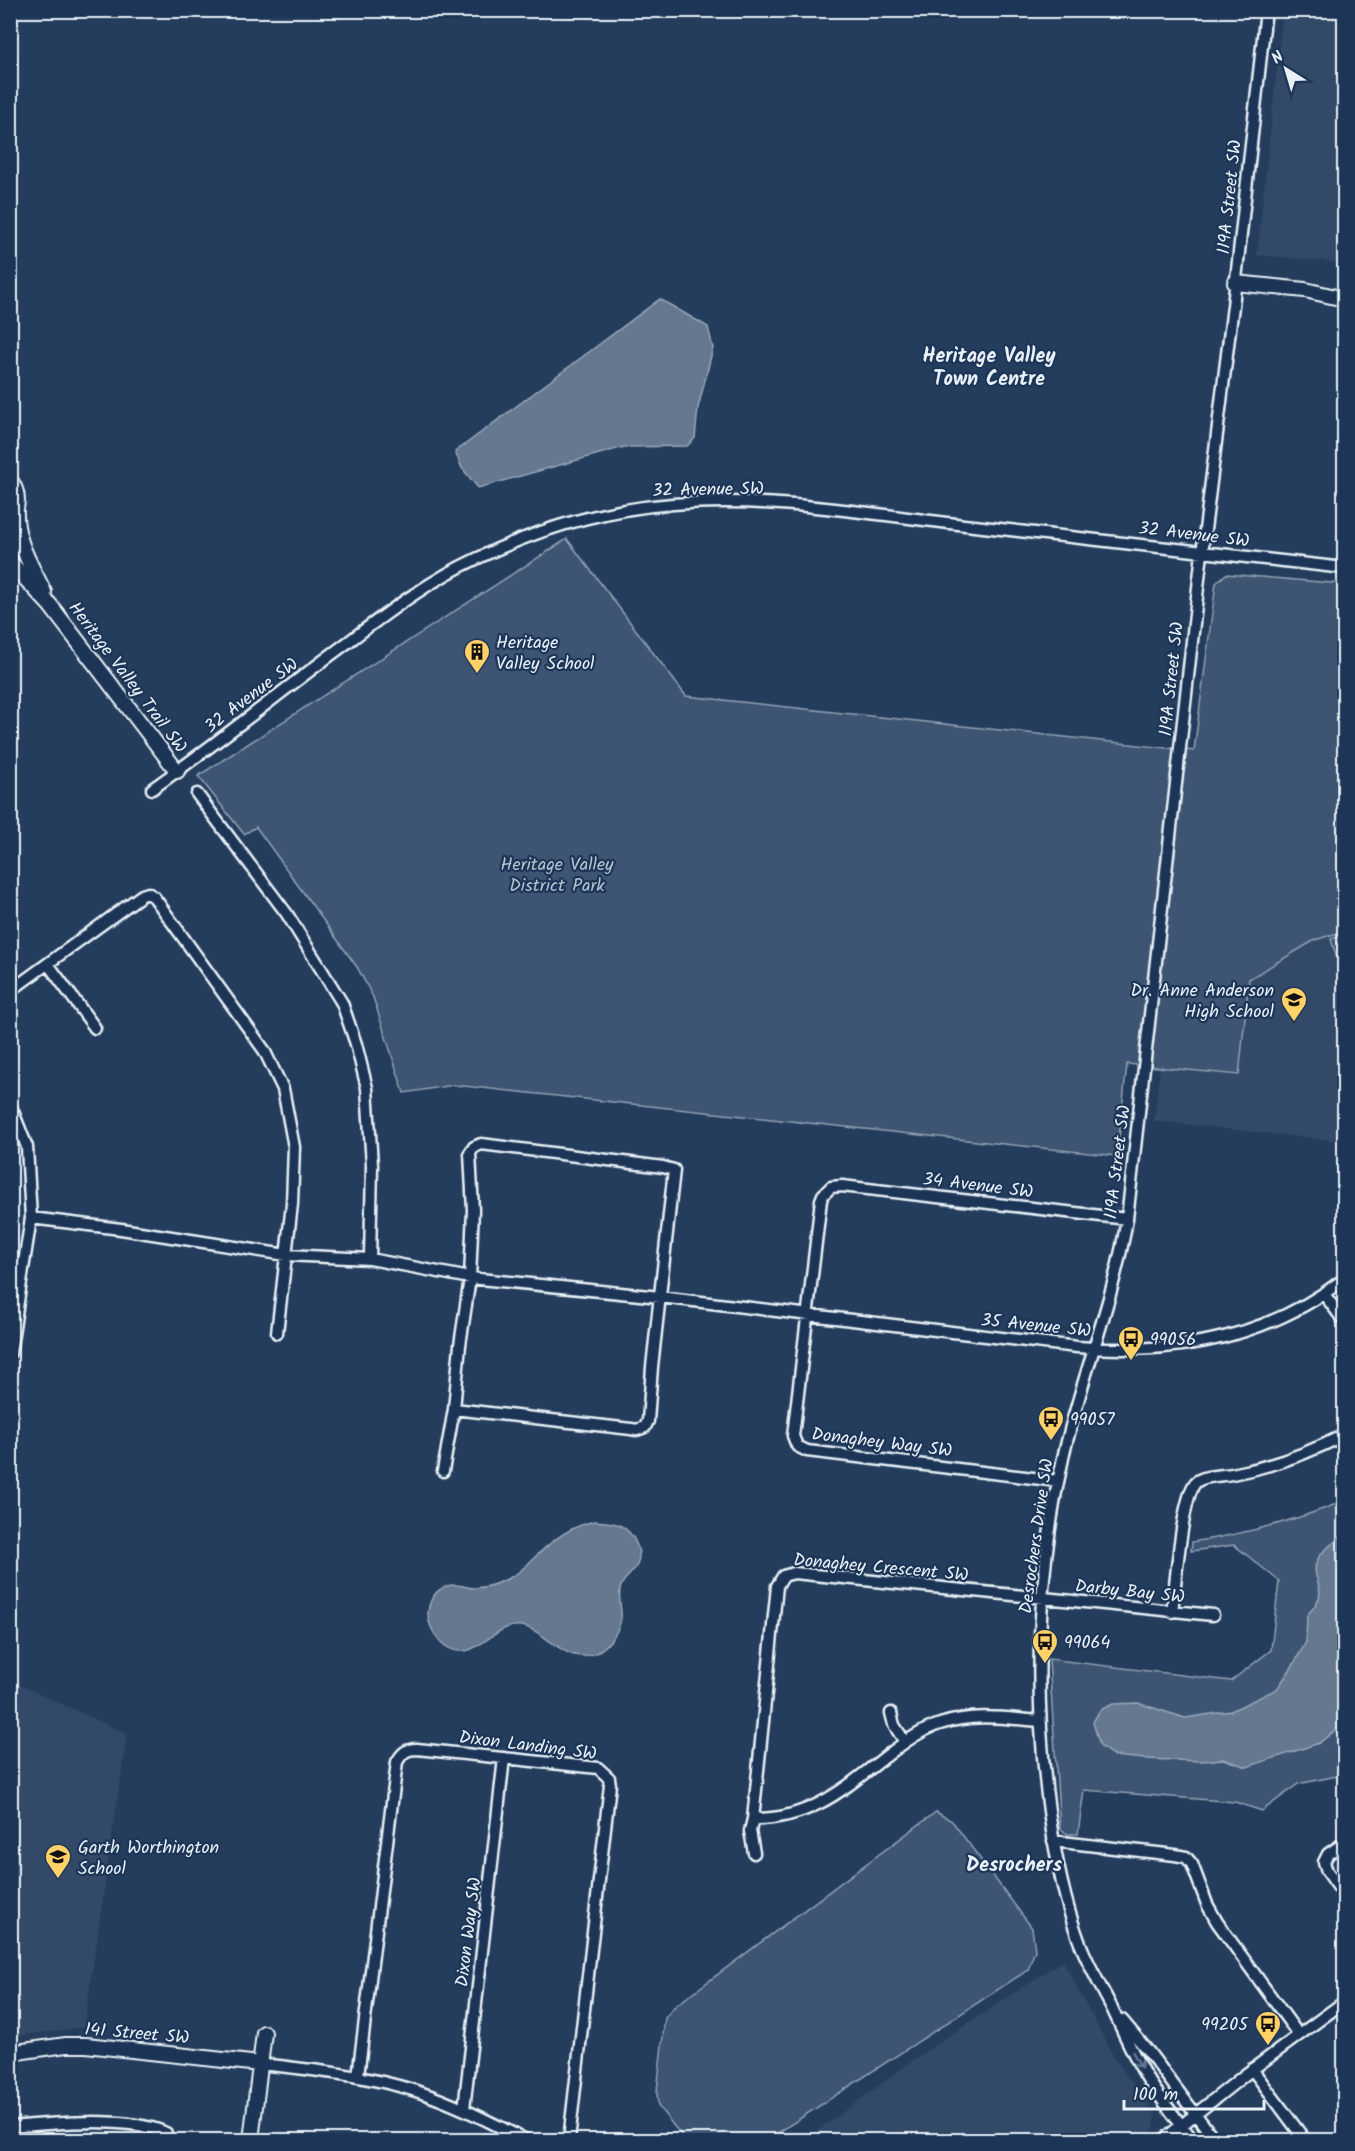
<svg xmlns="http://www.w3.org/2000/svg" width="1355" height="2151" font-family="Kalam,sans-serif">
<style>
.built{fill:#334a68}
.green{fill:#3e5472;stroke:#93a2b5;stroke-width:1.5}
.water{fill:#657890;stroke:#99a8ba;stroke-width:1.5}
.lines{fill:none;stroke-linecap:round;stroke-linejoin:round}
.minor-casing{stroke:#e8f1f8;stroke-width:15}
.major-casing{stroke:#e8f1f8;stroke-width:18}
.minor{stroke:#1d3557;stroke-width:10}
.major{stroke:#1d3557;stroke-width:14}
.oneway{stroke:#64778f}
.labels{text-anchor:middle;stroke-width:4.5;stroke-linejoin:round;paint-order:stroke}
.street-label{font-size:18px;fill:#e8f1f8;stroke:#1d3557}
.poi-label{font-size:18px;fill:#e8f1f8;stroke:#1d3557;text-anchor:start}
.park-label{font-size:18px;fill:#b5c2d0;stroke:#1d3557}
.neighbourhood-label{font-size:20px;font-weight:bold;fill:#e8f1f8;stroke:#1d3557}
</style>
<rect width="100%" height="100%" fill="#253d5d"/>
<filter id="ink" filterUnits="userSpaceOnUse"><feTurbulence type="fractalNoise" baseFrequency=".0167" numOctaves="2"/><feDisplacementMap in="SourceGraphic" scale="12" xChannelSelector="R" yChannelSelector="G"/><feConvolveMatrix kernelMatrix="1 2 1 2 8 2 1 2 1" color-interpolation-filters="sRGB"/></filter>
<g filter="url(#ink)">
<path class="built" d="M1283 11H1344V263L1257 255Z
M1344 931V1149L1338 1141 1154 1121 1160 1067 1239 1074 1249 979 1315 940Z
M11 1681 127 1734 84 2027 11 2037Z
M1063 1961 1115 2059 1155 2114 1154 2129 1139 2140H805L926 2051Z"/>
<path class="green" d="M567 539 686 696 1194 751 1216 583 1226 574 1344 584V931L1315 940 1249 979 1239 1075 1127 1064 1117 1156 454 1085 404 1093 373 997 357 967 256 827 244 834 198 776Z
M1344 935V974L1342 975 1331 939Z
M1344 1501V1769L1337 1776 1298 1784 1262 1811 1235 1802 1084 1790 1078 1834H1067L1060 1828 1049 1659 1231 1681 1271 1650 1279 1581 1234 1545 1191 1551 1192 1542C1245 1534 1295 1521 1344 1501Z
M936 1812 952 1821 1032 1928 1035 1950 1028 1970 767 2140H685L658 2106 657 2091 665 2018 674 2007Z"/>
<path class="water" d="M660 299 708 327 713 348 698 408 695 438 687 446 624 447 478 488 462 468 455 452Z
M595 1521C603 1522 614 1522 621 1526 634 1533 643 1552 637 1565 633 1573 624 1578 621 1586 617 1597 622 1607 621 1618 619 1634 603 1654 586 1656 562 1658 547 1634 526 1627 493 1617 476 1669 444 1645 435 1637 428 1625 428 1613 429 1597 440 1584 456 1585 462 1585 468 1588 474 1588 487 1588 502 1582 513 1576 522 1571 530 1562 537 1555 554 1539 571 1526 595 1521Z
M1344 1535V1719L1341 1726 1319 1743 1247 1767 1223 1759 1203 1761 1145 1759 1114 1756 1100 1746 1093 1722 1100 1710 1113 1704 1138 1703 1185 1718 1231 1711 1277 1689 1292 1667 1306 1642 1307 1615C1336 1586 1305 1581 1319 1557 1323 1550 1334 1543 1340 1537Z"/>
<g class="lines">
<defs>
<path id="minor" d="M152 789C213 746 272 699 332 654 378 620 424 583 476 559 538 529 605 509 673 504 774 496 875 515 974 526 1098 540 1221 555 1344 568
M197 794 287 914 342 1003 356 1044 367 1088 372 1165 370 1259
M48 964 95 1028
M10 991 142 895 148 893 154 897 264 1050 283 1089 294 1147 292 1204 277 1333
M10 1104 27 1147 31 1218 10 1353
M481 1144 663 1167 674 1170 652 1367 648 1421 645 1427 637 1430 631 1429 454 1409 460 1345 470 1278 473 1210 470 1153 474 1147Z
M31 1218 121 1229 286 1255 370 1259 470 1278 660 1297 1077 1347C1172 1355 1267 1339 1344 1279
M1324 1294 1344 1321
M443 1471 454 1409
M1058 1481 807 1451 797 1446 793 1436 821 1200 823 1195 831 1187 842 1186 1127 1219
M1172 1612C1175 1590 1182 1495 1196 1482 1204 1475 1222 1476 1232 1474 1271 1467 1309 1453 1344 1435
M891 1713 894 1725 905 1742
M1039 1721C1006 1718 973 1713 940 1724 921 1730 905 1742 889 1754 845 1788 811 1820 753 1819L777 1586 783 1576 794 1573 1213 1615
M753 1819 750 1831 754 1853
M1053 1841 1175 1855 1186 1857 1192 1864 1207 1904 1217 1922 1298 2034
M1344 1843 1328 1854 1324 1862 1327 1871 1344 1895
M1122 2020 1148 2051 1215 2140
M260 2064C313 2070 365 2075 416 2091 454 2103 490 2122 526 2140
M1252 2069 1305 2140
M358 2076 397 1762C402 1753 406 1749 417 1749L598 1768 609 1778 610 1785 569 2140
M464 2109 504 1758
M10 2127C52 2123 128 2116 166 2133L167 2140
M1163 2140 1246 2074 1344 2002
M1193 2140C1177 2120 1161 2099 1147 2078 1133 2056 1123 2031 1112 2008 1100 1985 1087 1963 1078 1938 1063 1897 1055 1854 1049 1811 1033 1694 1037 1574 1063 1458 1081 1378 1114 1300 1127 1219L1200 570 1233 306 1266 10"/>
<path id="major" d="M1235 283 1305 290 1344 299
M10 480C18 491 19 502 14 515
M16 508C14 539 31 565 44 592
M10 562 50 605 177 771
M10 2053 66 2045H86L260 2064
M251 2140 264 2033"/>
</defs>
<use href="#minor" class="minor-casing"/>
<use href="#major" class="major-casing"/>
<use href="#minor" class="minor"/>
<use href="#major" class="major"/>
</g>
<defs><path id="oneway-shaft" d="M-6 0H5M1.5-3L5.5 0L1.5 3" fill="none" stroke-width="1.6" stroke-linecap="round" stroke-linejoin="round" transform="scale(1.5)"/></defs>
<use class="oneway" href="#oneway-shaft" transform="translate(1137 2060) rotate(61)"/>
</g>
<defs>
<symbol id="building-pin" viewBox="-11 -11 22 30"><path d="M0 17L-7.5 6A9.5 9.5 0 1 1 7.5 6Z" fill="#ffd166" stroke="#1d3557"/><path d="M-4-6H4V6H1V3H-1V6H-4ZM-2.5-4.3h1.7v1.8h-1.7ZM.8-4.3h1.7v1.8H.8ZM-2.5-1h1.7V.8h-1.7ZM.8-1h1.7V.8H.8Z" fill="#111"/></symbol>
<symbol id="school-pin" viewBox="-11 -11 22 30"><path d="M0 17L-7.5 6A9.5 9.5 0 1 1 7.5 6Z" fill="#ffd166" stroke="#1d3557"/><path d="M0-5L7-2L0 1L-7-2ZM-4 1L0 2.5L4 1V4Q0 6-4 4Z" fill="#111"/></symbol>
<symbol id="bus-pin" viewBox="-11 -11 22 30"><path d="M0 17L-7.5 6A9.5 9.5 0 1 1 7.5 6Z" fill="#ffd166" stroke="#1d3557"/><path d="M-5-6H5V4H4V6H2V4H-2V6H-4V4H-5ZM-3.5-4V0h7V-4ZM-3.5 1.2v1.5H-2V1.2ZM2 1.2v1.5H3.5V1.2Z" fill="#111"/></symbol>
</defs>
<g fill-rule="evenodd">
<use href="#building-pin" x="462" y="637" width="30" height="40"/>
<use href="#school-pin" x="1279" y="985" width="30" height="40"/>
<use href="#bus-pin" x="1116" y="1324" width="30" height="40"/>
<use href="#bus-pin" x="1036" y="1404" width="30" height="40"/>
<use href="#bus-pin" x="1030" y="1627" width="30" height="40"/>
<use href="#school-pin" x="43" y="1842" width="30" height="40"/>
<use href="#bus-pin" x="1253" y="2009" width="30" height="40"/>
</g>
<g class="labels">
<g class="street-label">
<text transform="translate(1229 197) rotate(-84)" y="6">119A Street SW</text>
<text transform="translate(708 489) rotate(-1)" y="6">32 Avenue SW</text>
<text transform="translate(1194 534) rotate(7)" y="6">32 Avenue SW</text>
<text transform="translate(128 677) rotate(53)" y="6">Heritage Valley Trail SW</text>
<text transform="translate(1171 679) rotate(-84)" y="6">119A Street SW</text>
<text transform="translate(251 695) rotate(-37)" y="6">32 Avenue SW</text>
<text transform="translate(1117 1162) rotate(-83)" y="6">119A Street SW</text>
<text transform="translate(978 1185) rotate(7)" y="6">34 Avenue SW</text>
<text transform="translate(1036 1325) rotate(6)" y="6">35 Avenue SW</text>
<text transform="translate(882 1442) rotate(7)" y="6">Donaghey Way SW</text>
<text transform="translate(1036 1536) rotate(-82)" y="6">Desrochers Drive SW</text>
<text transform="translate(881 1567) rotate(5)" y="6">Donaghey Crescent SW</text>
<text transform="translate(1130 1591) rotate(6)" y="6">Darby Bay SW</text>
<text transform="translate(528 1745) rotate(7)" y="6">Dixon Landing SW</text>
<text transform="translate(468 1932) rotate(-83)" y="6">Dixon Way SW</text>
<text transform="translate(137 2033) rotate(5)" y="6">141 Street SW</text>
</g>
<g class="poi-label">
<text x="496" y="648">Heritage<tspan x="496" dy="21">Valley School</tspan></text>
<text x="1274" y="996" text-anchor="end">Dr. Anne Anderson<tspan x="1274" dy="21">High School</tspan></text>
<text x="1150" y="1345">99056</text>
<text x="1070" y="1425">99057</text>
<text x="1064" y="1648">99064</text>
<text x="78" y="1853">Garth Worthington<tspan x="78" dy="21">School</tspan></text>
<text x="1248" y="2030" text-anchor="end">99205</text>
</g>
<g class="park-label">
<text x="557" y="870">Heritage Valley<tspan x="557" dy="21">District Park</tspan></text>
</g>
<g class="neighbourhood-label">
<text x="989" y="362">Heritage Valley<tspan x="989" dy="23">Town Centre</tspan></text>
<text x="1014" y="1871">Desrochers</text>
</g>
</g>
<rect width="1355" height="2151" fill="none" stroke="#1d3557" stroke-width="36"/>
<rect x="18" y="18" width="1319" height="2115" fill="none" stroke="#e8f1f8" stroke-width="2" filter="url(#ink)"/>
<g transform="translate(1286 69) rotate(323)" stroke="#1d3557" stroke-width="4.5" paint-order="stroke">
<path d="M0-4.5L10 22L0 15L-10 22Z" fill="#e8f1f8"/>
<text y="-9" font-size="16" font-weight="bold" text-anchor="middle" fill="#e8f1f8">N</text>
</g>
<path d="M1124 2100v9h140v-9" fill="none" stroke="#e8f1f8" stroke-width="3"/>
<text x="1133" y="2100" font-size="18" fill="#e8f1f8" stroke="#1d3557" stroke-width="4.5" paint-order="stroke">100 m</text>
</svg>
